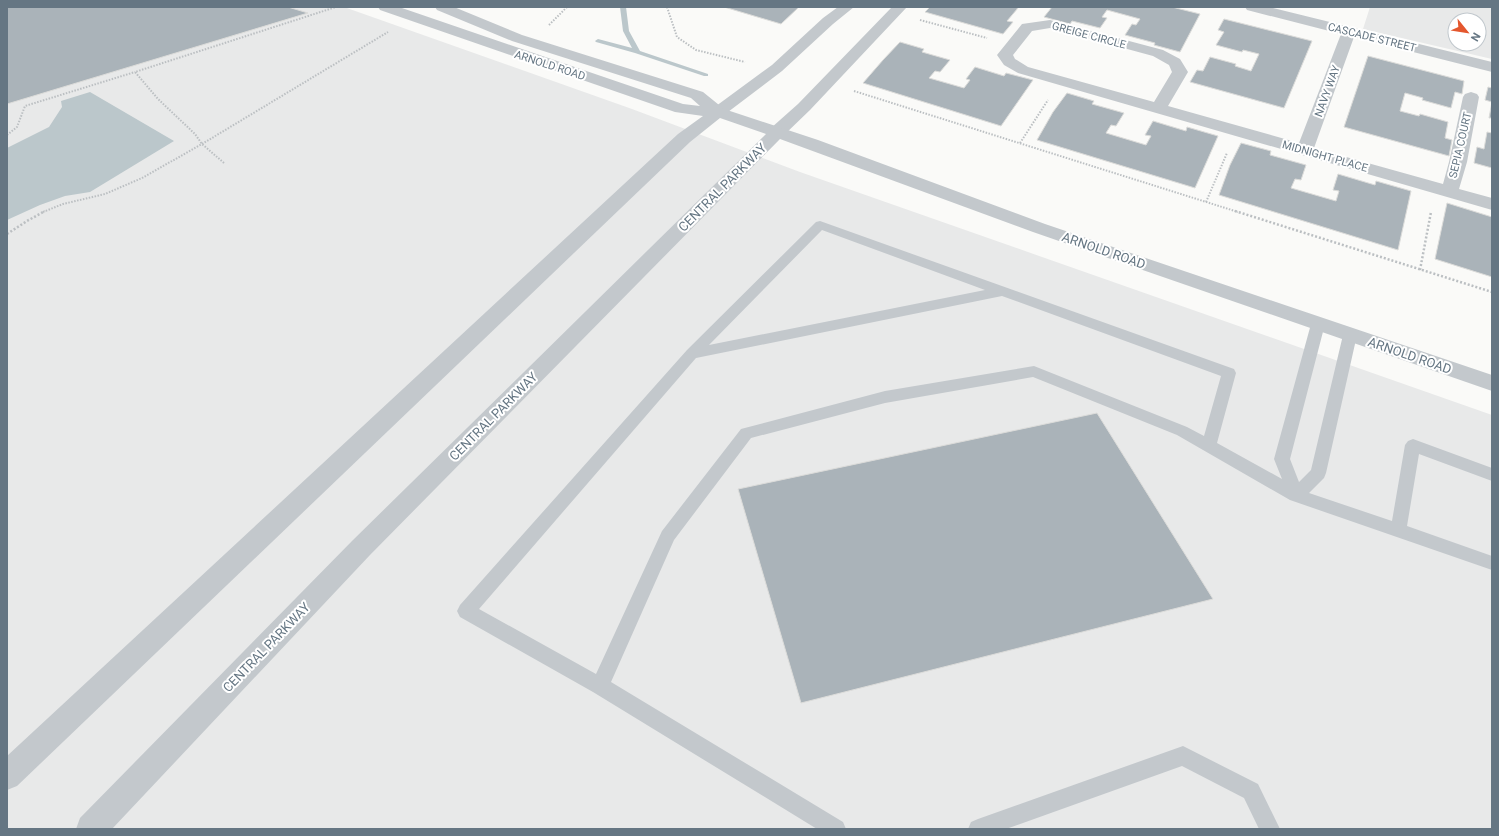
<svg xmlns="http://www.w3.org/2000/svg" width="1499" height="836" font-family="Roboto,sans-serif">
<style>
.built{fill:#e8e9e9;fill-rule:evenodd}
.water{fill:#bbc7cb}
.lines{fill:none;stroke-linecap:round;stroke-linejoin:round}
.stream{fill:#bbc7cb;fill-rule:evenodd}
.building{fill:#aab3b9;stroke:#dcdcda}
.path-far1{stroke:#bbbfc2;stroke-width:2;stroke-dasharray:1.5 1.5;stroke-linecap:butt}
.path{stroke:#bbbfc2;stroke-width:2.5;stroke-dasharray:2 2;stroke-linecap:butt}
.service{fill:#c3c8cc;fill-rule:evenodd}
.minor{fill:#c3c8cc;fill-rule:evenodd}
.tertiary{fill:#c3c8cc;fill-rule:evenodd}
.labels{text-anchor:middle;stroke-width:4;stroke-linejoin:round;paint-order:stroke}
.far-street-label{font-size:11px;fill:#657683;stroke:#fff}
.street-label{font-size:13px;fill:#657683;stroke:#fff}
</style>
<rect width="100%" height="100%" fill="#fafaf8"/>
<path class="built" d="M7 7H344L632 109 800 172 1492 415V829H7Z
M1370 7H1492V59L1363 29ZM1455 20H1479V44H1455Z"/>
<path class="water" d="M90 92 174 141 90 192 65 196 40 205 7 220V148L49 127 62 107 61 101Z"/>
<g class="lines">
<path class="stream" d="M620 7H626L629 31 640 51 708 74V76H704L635 53 596 42 595 41 598 39 632 48 623 31Z"/>
</g>
<path class="building" d="M7 7H288L308 13 7 104Z
M724 7H799L781 24Z
M930 7H1013L1018 8 1007 21 1013 22 1003 34 925 12Z
M1052 7H1172L1200 14 1180 52 1154 45 1155 43 1125 35 1132 24 1136 25 1140 19 1107 10 1102 17 1107 18 1100 28 1072 21 1070 24 1044 17Z
M1224 19 1312 41 1284 108 1190 82 1197 70 1203 71 1210 57 1236 64 1235 66 1251 71 1259 54 1243 50 1242 52 1216 45 1224 32 1218 30Z
M900 42 924 49 922 52 950 60 940 72 935 71 929 78 964 88 970 80 966 79 975 67 1004 76 1006 73 1033 80 1001 126 863 83 883 60Z
M1368 56 1464 81 1462 94 1455 92 1451 108 1422 100 1423 98 1405 93 1400 111 1419 116 1420 114 1448 122 1445 138 1452 140 1449 156 1344 127Z
M1488 87 1492 88V118H1489L1492 102 1485 100Z
M1067 93 1094 101 1092 104 1124 113 1116 126 1111 125 1106 133 1146 145 1151 136 1145 135 1153 121 1186 131 1187 127 1218 136 1195 188 1037 140 1053 112Z
M1487 132 1492 133V168L1474 163 1477 147 1484 149Z
M1241 143 1271 151 1270 155 1306 165 1301 180 1295 179 1291 188 1336 201 1339 191 1333 190 1338 174 1375 185 1376 181 1411 191 1398 250 1219 195 1230 165Z
M1447 203 1492 217V277L1435 259Z
M1097 413 1213 599 801 703 738 489Z"/>
<g class="lines">
<path class="path-far1" d="M667 7 677 37 696 50 745 62
M920 20 987 38
M549 25 567 7
M854 91 1238 212
M7 135 17 127 25 106 135 72
M1020 143 1048 100
M224 163 202 144 195 134 158 99 135 72 336 7
M1206 202 1227 153
M43 212 63 204 105 194 142 178 202 144 388 32"/>
<path class="path" d="M1235 211 1492 292
M7 234 27 221 45 211
M1420 270 1431 212"/>
<path class="service" d="M820 221 1234 369 1236 373 1217 443 1282 479 1274 459 1311 324 1313 321 1318 319 1323 321 1325 324 1290 459 1299 482 1311 470 1343 335 1345 331 1350 330 1355 331 1357 335 1326 473 1324 478 1309 493 1392 521 1405 445 1408 441 1413 439 1492 468V481L1419 454 1407 526 1492 556V570L1290 500 1177 435 1033 377 885 403 751 438 674 540 611 682 843 822 846 829H817L593 692 460 617 457 611 460 605 687 350 816 222ZM822 230 985 290 709 345ZM1002 296 1221 376 1204 436 1187 427 1034 366 885 391 741 429 662 531 596 674 479 609 696 358Z
M1183 746 1258 784 1280 829H1259L1244 798 1182 766 1006 829H968L971 822 978 819Z"/>
<path class="minor" d="M838 7H854L833 24 782 71 724 115 718 117 712 115 710 112 712 109 772 65 823 18Z
M892 7H907L810 110 783 136 777 137 771 136 769 132 771 128 798 104Z
M1245 7H1269L1492 62V72L1354 37 1314 148 1443 184 1449 162 1463 97 1465 94 1471 92 1477 94 1479 97 1467 162 1459 189 1492 198V210L1018 73 1004 65 997 55 1022 24 1050 20 1163 50 1180 59 1188 72 1168 106 1299 143 1341 34 1247 10ZM1050 28 1153 56 1169 65 1172 72 1154 102 1028 67 1015 59 1013 55 1032 31Z"/>
<path class="tertiary" d="M378 7H399L683 104 700 106 691 98 512 41 437 10 435 7H454L522 35 703 92 724 109 818 140 1045 224 1492 375V391L1033 232 780 139 370 555 112 829H76L80 818 352 541 766 134 720 118 690 142 17 786 7 790V756L678 134 703 116 675 112 380 10Z"/>
</g>
<g class="labels">
<g class="far-street-label">
<text transform="translate(1089 35) rotate(15)" y="4">GREIGE CIRCLE</text>
<text transform="translate(1372 37) rotate(14)" y="4">CASCADE STREET</text>
<text transform="translate(550 65) rotate(18)" y="4">ARNOLD ROAD</text>
<text transform="translate(1327 91) rotate(-70)" y="4">NAVY WAY</text>
<text transform="translate(1460 145) rotate(-77)" y="4">SEPIA COURT</text>
<text transform="translate(1325 156) rotate(16)" y="4">MIDNIGHT PLACE</text>
</g>
<g class="street-label">
<text transform="translate(722 187) rotate(-45)" y="5">CENTRAL PARKWAY</text>
<text transform="translate(1104 250) rotate(19)" y="5">ARNOLD ROAD</text>
<text transform="translate(1410 355) rotate(19)" y="5">ARNOLD ROAD</text>
<text transform="translate(493 416) rotate(-45)" y="5">CENTRAL PARKWAY</text>
<text transform="translate(266 647) rotate(-46)" y="5">CENTRAL PARKWAY</text>
</g>
</g>
<rect width="1499" height="836" fill="none" stroke="#657683" stroke-width="16"/>
<g transform="translate(1467 32) rotate(120)"><circle r="19" fill="#ffffff" stroke="#c1c8cd"/>
<path d="M0-3L7 15L0 10L-7 15Z" fill="#e4572e"/>
<text y="-6" font-size="11" font-weight="bold" text-anchor="middle" fill="#657683">N</text>
</g>
</svg>
